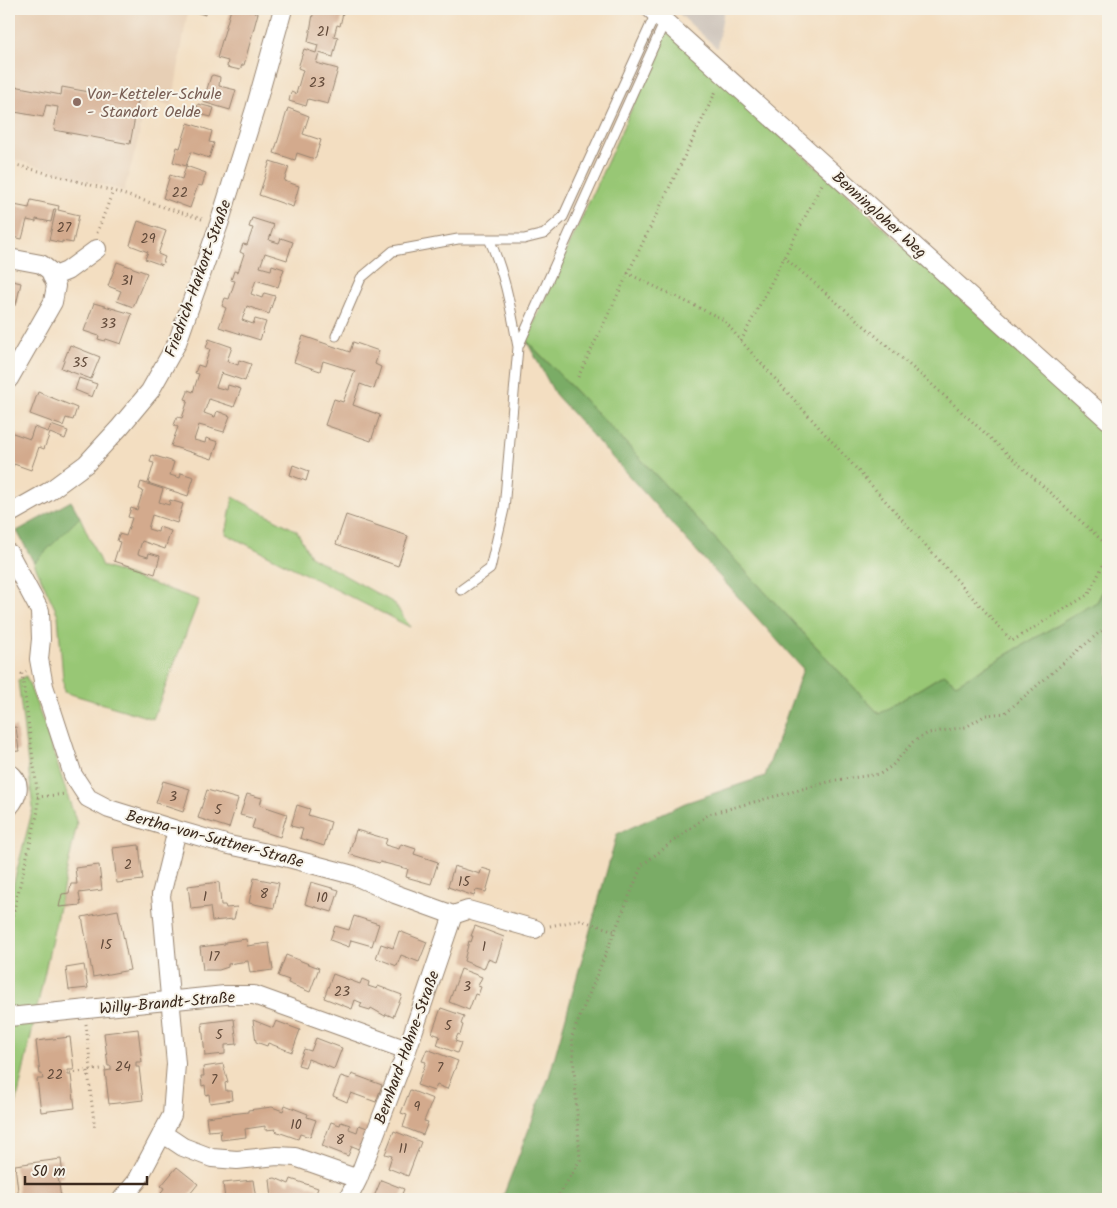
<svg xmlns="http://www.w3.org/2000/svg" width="1117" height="1208" font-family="Kalam,sans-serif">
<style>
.built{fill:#e7cfb5}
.industrial{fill:#ccc2b9}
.green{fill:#98c775;stroke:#6a784a}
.forest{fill:#7aac66;stroke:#5a6b42}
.building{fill:#d3aa8d}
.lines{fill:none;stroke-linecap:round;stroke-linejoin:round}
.service-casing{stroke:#978470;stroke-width:11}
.minor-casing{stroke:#978470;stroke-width:20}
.path{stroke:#978470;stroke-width:3;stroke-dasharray:1 4;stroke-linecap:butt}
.service{stroke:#fff;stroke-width:9}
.minor{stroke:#fff;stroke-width:18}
.education-dot{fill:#8d6e63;stroke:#f7f3e8;stroke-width:2}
.labels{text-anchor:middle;stroke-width:4;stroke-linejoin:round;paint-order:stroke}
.number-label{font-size:14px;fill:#614a3a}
.education-label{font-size:16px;fill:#785e54;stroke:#f7f3e8;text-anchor:start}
.street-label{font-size:16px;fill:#3b2a1e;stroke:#f7f3e8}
</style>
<rect width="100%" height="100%" fill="#f7f3e8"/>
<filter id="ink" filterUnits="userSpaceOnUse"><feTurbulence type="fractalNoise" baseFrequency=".02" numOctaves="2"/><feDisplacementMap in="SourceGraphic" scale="10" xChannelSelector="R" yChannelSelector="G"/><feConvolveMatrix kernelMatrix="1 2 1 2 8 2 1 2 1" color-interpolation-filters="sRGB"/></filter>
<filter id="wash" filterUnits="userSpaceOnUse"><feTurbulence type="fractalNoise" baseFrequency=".0096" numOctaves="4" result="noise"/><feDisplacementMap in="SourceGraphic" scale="20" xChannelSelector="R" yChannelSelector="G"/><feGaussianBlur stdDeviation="1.12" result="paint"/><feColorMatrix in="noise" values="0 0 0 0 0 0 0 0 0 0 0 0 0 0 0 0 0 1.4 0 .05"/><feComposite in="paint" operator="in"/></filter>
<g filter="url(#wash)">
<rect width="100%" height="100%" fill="#f3dec1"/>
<path class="built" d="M9 9H188L172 106 147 99 136 148 124 191 9 158Z"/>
<path class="industrial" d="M674 9H724L717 48Z"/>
<path class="green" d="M667 31 1108 432V581L1097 602 956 684 944 674 879 714 621 438 526 340Z
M233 497 297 531 310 556 394 603 410 627 226 534Z
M80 517 102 566 199 600 153 719 64 692 58 615 34 563Z
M26 676 44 724 77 824 9 1137V901L33 808 18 680Z"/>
<path class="forest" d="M526 340 621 438 879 714 944 674 956 684 1097 602 1108 581V1199H502L549 1077 617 834 685 803 765 776 803 669 555 394Z
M71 501 80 517 34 563 17 531Z"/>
<g id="blocks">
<path class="building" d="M186 9H206L205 15Z
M231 9H242L258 13 244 65H242L240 70 227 67 228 61 217 58Z
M314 9H327L343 13 340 26 337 25 334 36 338 37 333 57 319 53 316 63 338 69 328 104 308 99 306 106 289 101 291 92 296 94 303 70 298 68 304 49 316 53 318 45 308 42Z
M213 75 220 77 219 86 236 90 230 110 203 102 211 76Z
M9 85 61 95 62 87 138 101 130 144 54 130 58 107 46 105 43 117 9 111Z
M198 104 214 108 211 117 196 113Z
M288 108 309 116 303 134 321 140 315 159 297 153 295 160 274 153Z
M188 123 212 131 209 142 214 143 209 158 191 152 186 166 173 162 177 147 180 148Z
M270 161 289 167 284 181 299 186 293 207 259 195Z
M186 166 206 173 202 186 198 185 190 208 163 198 170 175 182 179Z
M31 200 59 206 58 210 79 215 73 243 62 241V243L49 240 56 209H54L51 222 36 219V222L27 220 22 239 9 236V204L29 208Z
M252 218 274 225 269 240 279 243 281 238 293 242 287 260 265 253 260 267 271 270 272 265 284 269 278 287 256 280 251 294 262 298 264 293 275 296 269 314 247 306 242 320 253 324 255 319 266 322 260 340 219 327 226 308 222 306 225 298 229 299 235 281 231 280 234 271 238 272 244 254 240 252 243 244 247 245 253 228 249 227Z
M138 221 166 231 158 254 165 257 162 265 145 259 148 252 130 245Z
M117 262 147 273 133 307 117 301 121 291 108 286Z
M9 280 21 283 16 305 9 304Z
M94 303 132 314 121 344 106 339 105 341 98 339 99 336 84 331Z
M303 336 350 352 353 342 379 351 375 364 381 367 374 389 360 384 353 405 380 415 371 441 325 425 334 399 343 402 355 371 323 361 320 371 294 362Z
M209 339 232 347 227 361 238 365 239 360 251 364 245 381 221 373 216 387 227 390 228 385 241 389 234 407 209 399 204 413 215 417 217 411 230 416 224 432 199 425 194 440 205 443 206 438 218 442 212 459 171 446 178 427 174 425 177 417 182 418 188 400 185 399 188 392V390L193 392 199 374 195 373 198 365 204 367 210 349 206 348Z
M70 345 100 357 91 379 61 368Z
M79 378 97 384 92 397 75 390Z
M38 392 77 408 73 420 66 418 63 426 30 414Z
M51 425 68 431 65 439 50 433 44 449 39 447 31 470 14 464 12 469 9 467 10 432 30 439 34 427 48 432Z
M152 455 174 462 170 475 180 478 181 473 194 477 188 496 148 483 154 463 150 462Z
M293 465 309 471 306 481 290 475Z
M141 482 163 489 159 502 169 505 170 500 183 504 177 523 152 515 148 529 158 532 159 527 171 531 165 549 142 541 138 554 148 557 149 553 160 556 155 574 114 561 120 542 117 541 119 534 126 536 132 518 128 517 131 508 137 510 143 491 139 489Z
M346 515 408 536 398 566 336 544Z
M16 727 19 751 9 752V728Z
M163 781 190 789 183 812 156 803Z
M207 790 238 799 229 828 198 818Z
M247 794 262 798 260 805 287 814 280 837 252 828 255 819 240 815Z
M297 805 310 809 308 815 331 822 324 846 300 838 303 829 291 826Z
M356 830 387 839 385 845 399 849 401 844 416 849 414 854 438 862 431 884 406 877 408 869 380 862 379 863 349 854Z
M139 845 143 880 117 883 113 848Z
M99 865 102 890 79 893 81 905 59 907 62 894 69 893 71 884H77L75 868Z
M454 866 480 874 482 868 492 871 486 892 476 890 474 896 448 887Z
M254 878 279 883 274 908 249 903Z
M219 882 221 905H225L226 908 237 907 234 919 212 921 210 907 191 909 188 886Z
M311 882 339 890 332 912 305 904Z
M118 910 130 970 93 977 82 917Z
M354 916 379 924 372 946 351 940 349 947 330 940 335 926 349 930Z
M475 926 504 937 496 962 488 959 484 969 464 961 469 941 471 942 473 936H471Z
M399 931 427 942 419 962 401 955 397 966 376 958 381 944 393 948Z
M246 939 247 946 269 943 273 970 250 973 248 961 228 964V967L219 970H203L200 947 225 944V942Z
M286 955 319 968 310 992 288 983 289 980 278 976Z
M84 965 88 988 69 990 66 968Z
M461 969 482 977 478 986 481 987 478 995 475 994 469 1010 449 1002Z
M333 974 360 984 362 979 369 982 368 986 377 989 378 986 402 995 393 1017 386 1014 385 1016 371 1008 370 1010 360 1007 362 1003 355 1000 352 1009 324 998Z
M441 1008 464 1016 461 1024 463 1025 460 1035 458 1034 455 1041 461 1043 457 1053 437 1045 440 1036 432 1033Z
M234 1019 237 1044 225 1045V1054L205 1056 202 1023Z
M253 1020 273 1028 276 1021 300 1030 292 1052 268 1043 267 1046 256 1042Z
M138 1029 142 1062H136V1067H139L143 1100 109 1104 105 1071 111 1070V1066H108L104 1033Z
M70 1037 74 1070H68V1075H71L75 1108 41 1112 37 1079H43L42 1074H40L36 1041Z
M316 1038 342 1048 334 1069 308 1059 305 1067 298 1065 304 1049 311 1051Z
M427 1049 458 1061 447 1089 437 1085 434 1091 417 1085 426 1062 422 1061Z
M223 1064 228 1082 225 1083 226 1091H231L232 1100 210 1103 209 1094 206 1095 205 1085 202 1086 201 1076H204L203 1067Z
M352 1074 382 1085 376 1102 351 1093 347 1102 333 1096 341 1076 350 1079Z
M410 1090 433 1099 424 1121 428 1122 423 1135 403 1127 407 1115 401 1113Z
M285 1105 308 1114 307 1117 316 1120 310 1137 300 1134 298 1139 275 1131 276 1129 265 1130V1126L245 1129 246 1137 221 1140 220 1130 208 1131 206 1117 248 1112V1110L272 1107 283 1111Z
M331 1122 340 1125 341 1122 350 1125 349 1129 357 1132 359 1125 370 1129 362 1150 352 1146 348 1156 322 1146Z
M394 1131 421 1142 408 1176 388 1168 392 1156 385 1154Z
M61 1159 63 1177H58L61 1198 19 1199 15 1165Z
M177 1167 198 1184 186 1199H158L164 1188 161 1186Z
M275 1178 289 1184 291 1179 318 1188 314 1199H272L270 1179Z
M253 1180 256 1199H225L223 1183Z
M381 1180 404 1189 400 1199H373Z"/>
</g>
</g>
<g filter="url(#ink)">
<use href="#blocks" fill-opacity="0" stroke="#978470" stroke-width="1"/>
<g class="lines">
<defs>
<path id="service" d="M489 239C505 273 511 310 518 347
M336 336 361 278 393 251 458 239H524L544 234 563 217 656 13
M461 590 490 569 504 509 518 347 665 21"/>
<path id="minor" d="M651 9 1108 420
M9 258 41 264 50 271 56 286 53 302 9 379
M52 277 67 271 97 249
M9 514 48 492 86 464 120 427 150 391 177 343 219 224 255 109 283 9
M9 553 40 611 41 639 39 659 44 686 73 775 88 798 109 809 177 830 229 845 281 856 353 875 395 894 453 915 468 910 535 929
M9 773C23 782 18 797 9 807
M9 1017 225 995H254L407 1050
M162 1133 183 1147 212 1158 237 1160 277 1156 295 1157 358 1179
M122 1199 137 1181 172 1115 176 1064 161 895 177 830
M348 1199 358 1179 407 1050 453 915"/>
</defs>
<use href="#service" class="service-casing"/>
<use href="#minor" class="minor-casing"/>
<path class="path" d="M9 163 113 191 205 220
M97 233 113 191
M784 257 927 380 1108 546
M627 273 724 320 741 341 1012 641 1089 594 1108 555
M741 341 822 184
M578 377 717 89
M37 797 66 794
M550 926 580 920 615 931
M9 930 38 811V797L22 674 26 671
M86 1024 91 1070
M88 1071 95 1130
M70 1073 109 1068
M557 1199 580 1160 572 1036 642 865 709 814 836 780 880 774 892 766 913 742 928 733 966 727 986 715 1005 713 1108 625"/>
<use href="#service" class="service"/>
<use href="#minor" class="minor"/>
</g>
</g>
<circle class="education-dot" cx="77" cy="102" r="5"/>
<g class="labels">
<g class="number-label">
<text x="323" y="36">21</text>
<text x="317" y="87">23</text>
<text x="180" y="197">22</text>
<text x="64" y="232">27</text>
<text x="148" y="243">29</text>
<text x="127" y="285">31</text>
<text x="108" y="328">33</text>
<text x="80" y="367">35</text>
<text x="173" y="801">3</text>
<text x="218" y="814">5</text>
<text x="128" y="869">2</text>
<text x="464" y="886">15</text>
<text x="264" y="898">8</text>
<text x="205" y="901">1</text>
<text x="322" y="902">10</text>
<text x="106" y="949">15</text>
<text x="484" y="951">1</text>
<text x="214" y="961">17</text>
<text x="467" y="991">3</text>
<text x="342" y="996">23</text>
<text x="448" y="1030">5</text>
<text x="219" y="1039">5</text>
<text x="123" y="1071">24</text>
<text x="440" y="1072">7</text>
<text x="55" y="1079">22</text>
<text x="214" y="1084">7</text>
<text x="417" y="1111">9</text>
<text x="296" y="1129">10</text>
<text x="340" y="1144">8</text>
<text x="403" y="1153">11</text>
</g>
<g class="education-label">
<text x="87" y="99">Von-Ketteler-Schule<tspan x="87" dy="18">- Standort Oelde</tspan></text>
</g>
<g class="street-label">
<text transform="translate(880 214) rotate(42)" y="6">Benningloher Weg</text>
<text transform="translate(197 278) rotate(-70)" y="6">Friedrich-Harkort-Straße</text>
<text transform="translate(215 838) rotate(15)" y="6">Bertha-von-Suttner-Straße</text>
<text transform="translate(167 1002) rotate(-5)" y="6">Willy-Brandt-Straße</text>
<text transform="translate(406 1047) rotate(-70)" y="6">Bernhard-Hahne-Straße</text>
</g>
</g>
<rect width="1117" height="1208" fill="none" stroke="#f7f3e8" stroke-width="30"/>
<path d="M25 1176v8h122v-8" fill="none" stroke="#3b2a1e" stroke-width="2.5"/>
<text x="32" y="1176" font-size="15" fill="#3b2a1e" stroke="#f7f3e8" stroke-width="4" paint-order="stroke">50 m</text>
</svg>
